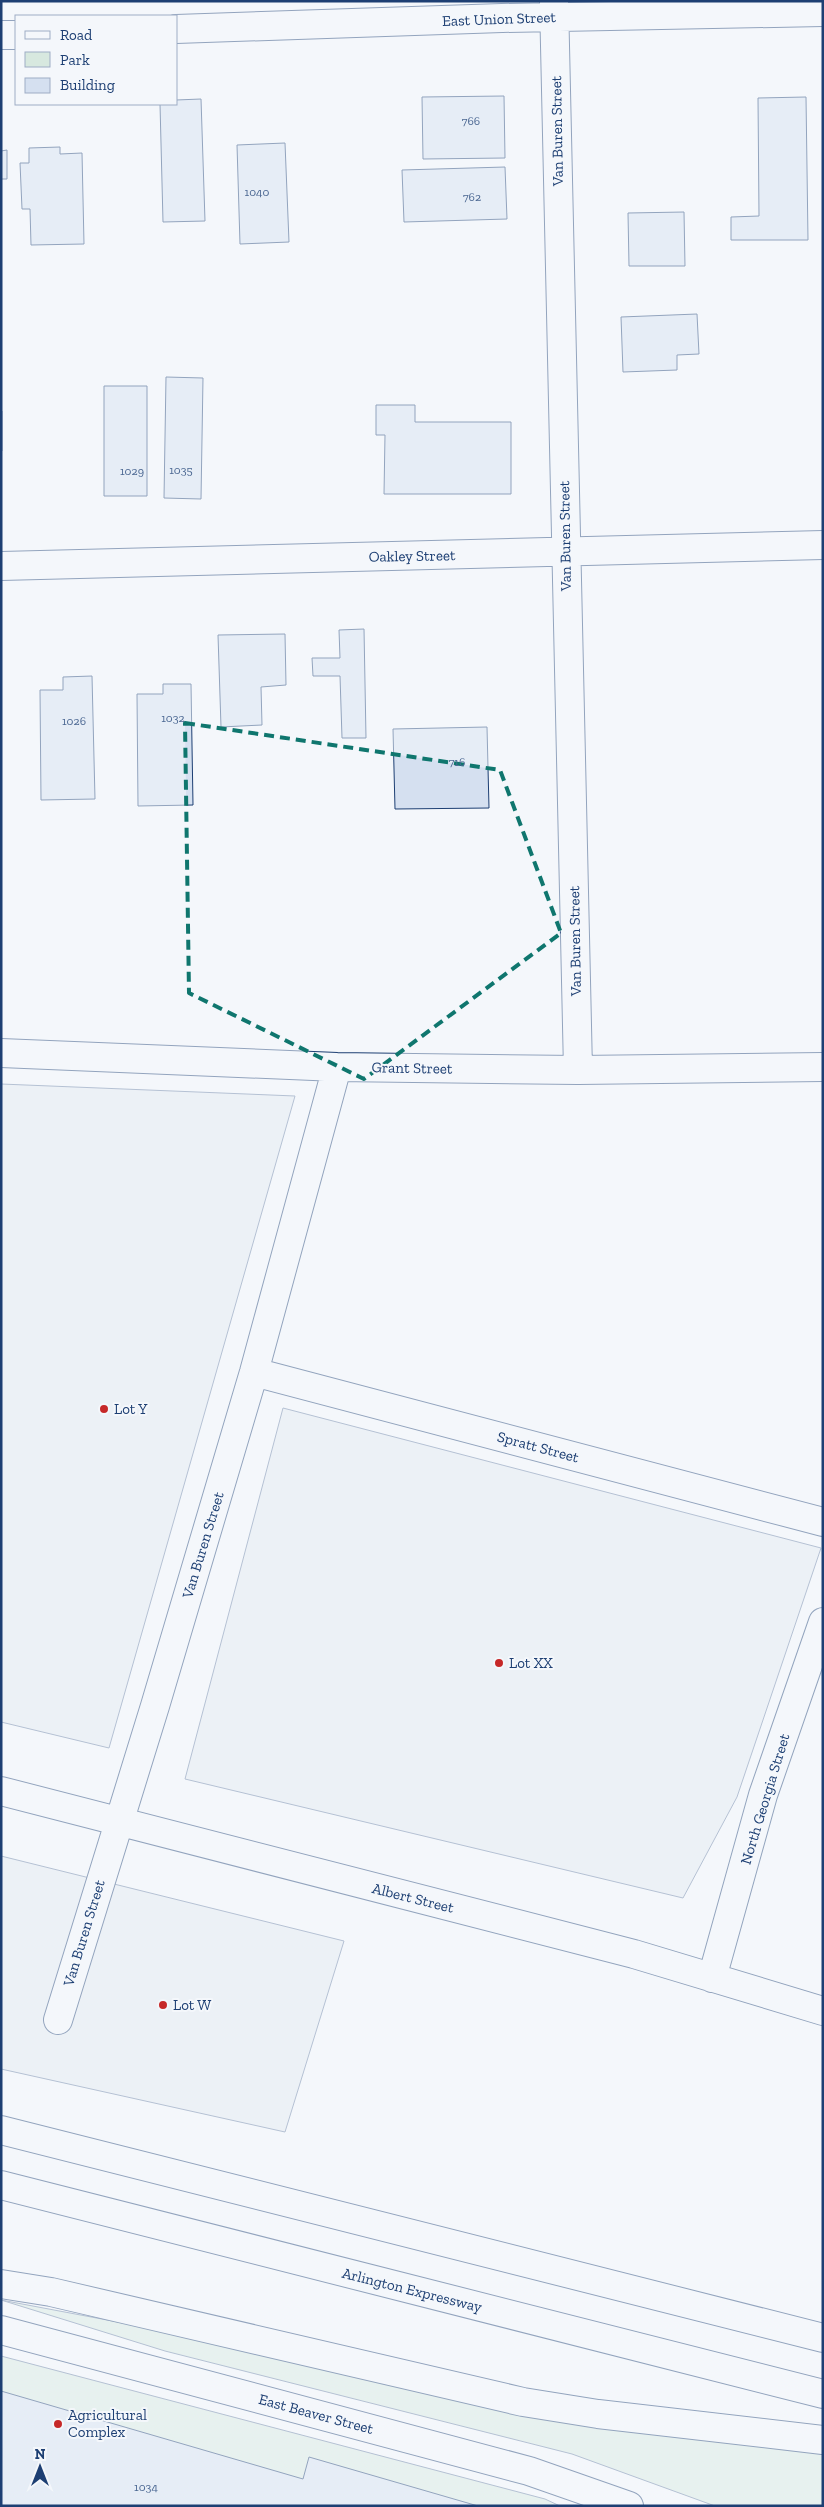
<svg xmlns="http://www.w3.org/2000/svg" width="824" height="2507" font-family="'Zilla Slab',serif">
<style>
.green{fill:#d7e8df;stroke:#687fa3}
.parking{fill:#e3e8f0;stroke:#687fa3}
.building{fill:#d5e0f0;stroke:#1d3f73}
.lines{fill:none;stroke-linecap:round;stroke-linejoin:round}
.minor-casing{stroke:#1d3f73;stroke-width:30}
.highway-casing{stroke:#1d3f73;stroke-width:30}
.minor{stroke:#f4f7fb;stroke-width:28}
.highway{stroke:#f4f7fb;stroke-width:28}
.marked{fill:none;stroke:#0f766e;stroke-width:4;stroke-dasharray:10 6;stroke-linejoin:round}
.poi-dot{fill:#c62828;stroke:#f4f7fb;stroke-width:2}
.labels{text-anchor:middle;stroke-width:4;stroke-linejoin:round;paint-order:stroke}
.number-label{font-size:12px;fill:#4b6792}
.street-label{font-size:15px;fill:#1d3f73;stroke:#f4f7fb}
.poi-label{font-size:15px;fill:#1d3f73;stroke:#f4f7fb;text-anchor:start}
</style>
<rect width="100%" height="100%" fill="#f4f7fb"/>
<path class="green" d="M1 2300 192 2336 489 2408 557 2421 823 2453V2506H715L572 2454 165 2351Z
M1 2356 545 2499 560 2506H1Z"/>
<path class="parking" d="M1 1084 295 1096 109 1748 1 1722Z
M283 1408 821 1548 737 1797 683 1898 185 1779Z
M1 1856 344 1941 285 2132 1 2069Z"/>
<path class="building" d="M504 96 505 158 423 159 422 97Z
M806 97 808 240H731V217L759 216 758 98Z
M201 99 205 221 163 222 160 104H176V100Z
M285 143 289 242 240 244 237 145Z
M60 147V154L82 153 84 244 31 245 30 209H22L20 163H29V148Z
M7 150V179H1V151Z
M505 167 507 219 404 222 402 170Z
M684 212 685 266H629L628 213Z
M697 314 699 354 677 355V370L623 372 621 317Z
M166 377 203 378 201 499 164 498Z
M104 386H147V496H104Z
M376 405H415V422H511V494H384L385 435H376Z
M1 411H2V451H1Z
M364 629 366 738H342L340 676H313L312 658H340L339 630Z
M285 634 286 685 261 687 262 725 221 727 218 635Z
M92 676 95 799 41 800 40 690H63V677Z
M163 684H191L193 805 138 806 137 694H163Z
M487 727 489 808 395 809 393 729Z
M1 2391 303 2479 309 2457 478 2506H1Z"/>
<g class="lines">
<defs>
<path id="minor" d="M554 1 578 1070
M176 29 502 18 823 12
M1 35H16
M1 566 823 545
M1 1053 337 1067 578 1070 823 1067
M254 1372 823 1522
M1 1791 634 1954 823 2011
M712 1978 763 1795 823 1622
M58 2020 155 1706 254 1372 337 1067
M1 2330 529 2471 629 2506"/>
<path id="highway" d="M1 2130 823 2338
M1 2185 823 2394
M1 2284 51 2292 523 2402 598 2414 823 2440"/>
</defs>
<use href="#minor" class="minor-casing"/>
<use href="#highway" class="highway-casing"/>
<use href="#minor" class="minor"/>
<use href="#highway" class="highway"/>
</g>
<path d="M0 0H824V2507H0ZM185 723 500 770 561 933 364 1079 189 993Z" fill="#f4f7fb" fill-opacity=".55" fill-rule="evenodd"/>
<path class="marked" d="M185 723 500 770 561 933 364 1079 189 993Z"/>
<g class="poi-dot">
<circle cx="104" cy="1409" r="5"/>
<circle cx="499" cy="1663" r="5"/>
<circle cx="163" cy="2005" r="5"/>
<circle cx="58" cy="2424" r="5"/>
</g>
<g class="labels">
<g class="number-label">
<text x="471" y="125">766</text>
<text x="257" y="196">1040</text>
<text x="472" y="201">762</text>
<text x="181" y="474">1035</text>
<text x="132" y="475">1029</text>
<text x="173" y="722">1032</text>
<text x="74" y="725">1026</text>
<text x="457" y="766">716</text>
<text x="146" y="2491">1034</text>
</g>
<g class="street-label">
<text transform="translate(499 19) rotate(-2)" y="5">East Union Street</text>
<text transform="translate(557 131) rotate(-91)" y="5">Van Buren Street</text>
<text transform="translate(565 536) rotate(-91)" y="5">Van Buren Street</text>
<text transform="translate(412 556) rotate(-1)" y="5">Oakley Street</text>
<text transform="translate(575 941) rotate(-91)" y="5">Van Buren Street</text>
<text transform="translate(412 1068) rotate(1)" y="5">Grant Street</text>
<text transform="translate(538 1447) rotate(15)" y="5">Spratt Street</text>
<text transform="translate(203 1545) rotate(-73)" y="5">Van Buren Street</text>
<text transform="translate(765 1799) rotate(-73)" y="5">North Georgia Street</text>
<text transform="translate(413 1898) rotate(14)" y="5">Albert Street</text>
<text transform="translate(84 1933) rotate(-73)" y="5">Van Buren Street</text>
<text transform="translate(412 2290) rotate(14)" y="5">Arlington Expressway</text>
<text transform="translate(316 2414) rotate(15)" y="5">East Beaver Street</text>
</g>
<g class="poi-label">
<text x="114" y="1414">Lot Y</text>
<text x="509" y="1668">Lot XX</text>
<text x="173" y="2010">Lot W</text>
<text x="68" y="2420">Agricultural<tspan x="68" dy="17">Complex</tspan></text>
</g>
</g>
<rect width="824" height="2507" fill="none" stroke="#1d3f73" stroke-width="5"/>
<rect x="15" y="15" width="162" height="90" fill="#f4f7fb" stroke="#9eadc5"/>
<rect x="25" y="31" width="25" height="8" fill="#f4f7fb" stroke="#9eadc5"/>
<text x="60" y="40" font-size="15" fill="#1d3f73">Road</text>
<rect x="25" y="52" width="25" height="15" fill="#d7e8df" stroke="#9eadc5"/>
<text x="60" y="65" font-size="15" fill="#1d3f73">Park</text>
<rect x="25" y="78" width="25" height="15" fill="#d5e0f0" stroke="#9eadc5"/>
<text x="60" y="90" font-size="15" fill="#1d3f73">Building</text>
<g transform="translate(40 2467)" stroke="#f4f7fb" stroke-width="4" paint-order="stroke">
<path d="M0-4L9 19L0 12L-9 19Z" fill="#1d3f73"/>
<text y="-8" font-size="14" font-weight="bold" text-anchor="middle" fill="#1d3f73">N</text>
</g>
</svg>
